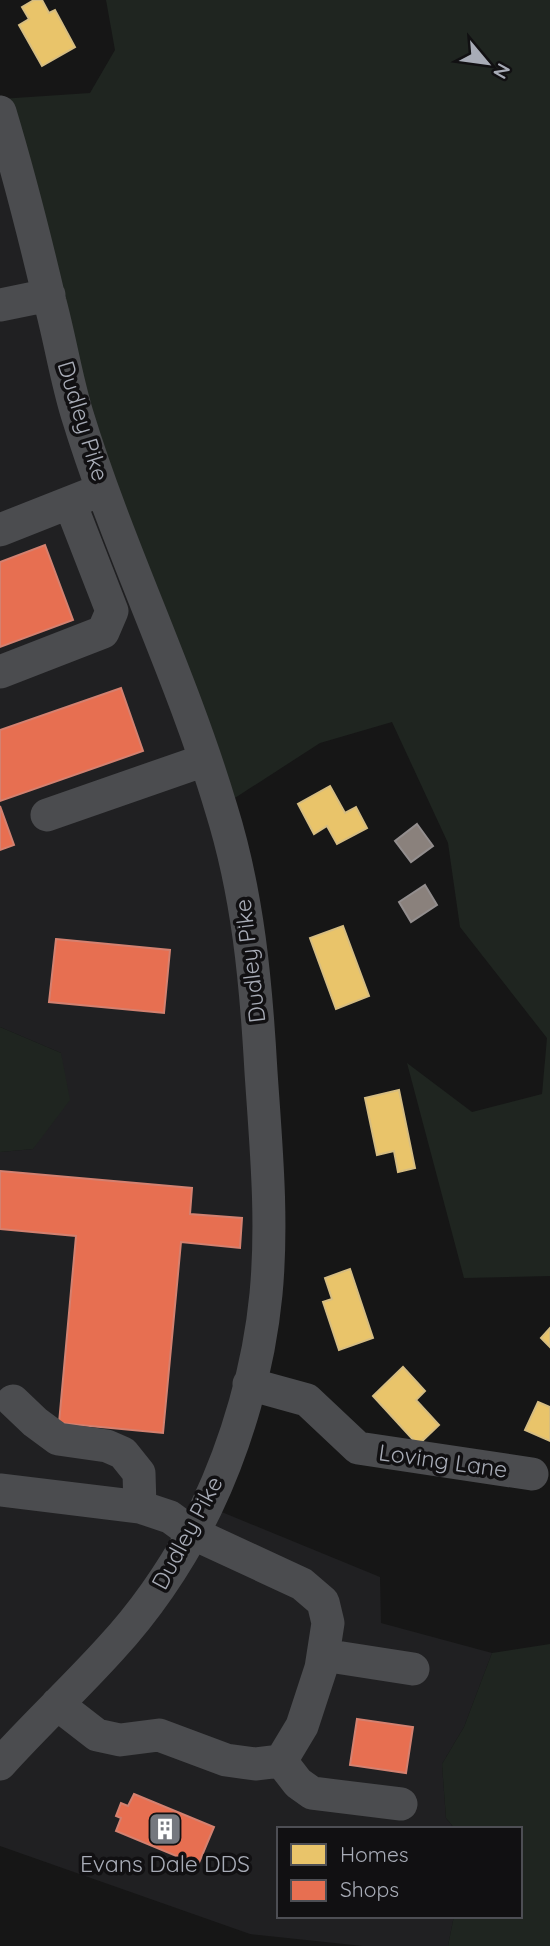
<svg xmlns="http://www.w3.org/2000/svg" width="550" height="1946" font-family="Quicksand,sans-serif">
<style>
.built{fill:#202022}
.green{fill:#1f2520}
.homes{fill:#e9c46a;stroke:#d6bd81;stroke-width:2}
.shops{fill:#e76f51;stroke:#d48170;stroke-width:2}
.industry{fill:#8a817c;stroke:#938e8e;stroke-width:2}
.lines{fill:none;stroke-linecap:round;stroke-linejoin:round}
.minor{stroke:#4b4c4f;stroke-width:33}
.labels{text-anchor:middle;stroke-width:7;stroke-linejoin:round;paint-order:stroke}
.street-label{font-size:23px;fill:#a8acb7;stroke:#111012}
.poi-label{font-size:23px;fill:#a8acb7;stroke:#111012}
</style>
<rect width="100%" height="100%" fill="#161616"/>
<path class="built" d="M0 112 221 807 269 1235 207 1506 380 1577 381 1623 492 1653 464 1727 442 1764 446 1818 455 1829H279V1916H454L448 1946H363L250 1934 0 1846V1152L33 1149 61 1053 0 1027Z"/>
<path class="green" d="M106 0H550V1276L464 1278 407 1063 472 1112 542 1094 547 1038 460 927 448 843 392 722 320 743 221 807 165 651 0 99 90 93 115 50Z
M0 1027 61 1053 70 1100 33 1149 0 1152Z
M550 1644V1946H448L454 1916H520V1829H455L446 1818 442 1764 464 1727 492 1653Z"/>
<path class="homes" d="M34 0H42L49 13 55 10 75 47 42 66 19 25 29 19 22 7Z
M330 786 345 813 356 807 367 828 337 844 327 826 314 834 298 804Z
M343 926 369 996 336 1009 310 938Z
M399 1090 415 1168 398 1172 394 1151 377 1155 365 1098Z
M350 1269 373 1338 339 1350 323 1302 332 1299 325 1278Z
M550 1328V1347L541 1338Z
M403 1367 425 1391 416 1400 439 1425 418 1445 373 1396Z
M538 1402 550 1407V1441L525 1430Z"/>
<path class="shops" d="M45 545 73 620 0 647V562Z
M121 688 143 751 0 801V730Z
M0 806 14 845 0 850Z
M56 939 170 950 164 1013 49 1002Z
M0 1171 192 1188 190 1214 242 1218 240 1248 181 1242 163 1433 59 1423 76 1236 0 1229Z
M357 1719 413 1727 406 1773 350 1765Z
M134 1794 214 1827 198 1865 116 1831 121 1818 116 1816 121 1803 128 1806Z"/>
<path class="industry" d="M417 824 433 846 411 862 395 841Z
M425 885 437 905 411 922 399 902Z"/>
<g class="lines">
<path class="minor" d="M0 112C19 175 35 238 50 302 60 339 66 378 77 414 118 548 181 674 221 808 248 894 256 982 261 1072 266 1146 273 1220 266 1294 259 1367 237 1443 206 1508 181 1558 149 1607 111 1648 75 1688 36 1724 0 1764
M0 305 49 295
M0 530 91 494
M0 672 103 632 112 611 70 503
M47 815 205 760
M249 1384 307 1400 358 1448 532 1474
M13 1401 35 1422 58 1439 107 1446 123 1453 139 1473 140 1507
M0 1490 140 1507 170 1517 192 1533 302 1584 323 1602 328 1623 321 1668 302 1726 281 1761 255 1764 226 1760 159 1735 120 1740 97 1735 57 1704
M323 1655 413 1669
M281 1761 298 1783 312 1793 401 1804"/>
</g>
<defs>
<symbol id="building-square" viewBox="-11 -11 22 22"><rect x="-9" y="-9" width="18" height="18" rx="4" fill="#75787f" stroke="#111012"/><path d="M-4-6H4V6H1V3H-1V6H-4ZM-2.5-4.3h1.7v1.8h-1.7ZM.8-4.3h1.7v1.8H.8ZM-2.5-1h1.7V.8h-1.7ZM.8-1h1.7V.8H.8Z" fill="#fff"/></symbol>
</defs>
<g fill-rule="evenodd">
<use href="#building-square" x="146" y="1810" width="38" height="38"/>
</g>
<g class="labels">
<g class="street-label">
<text transform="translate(83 421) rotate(73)" y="8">Dudley Pike</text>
<text transform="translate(250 961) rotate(-97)" y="8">Dudley Pike</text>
<text transform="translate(443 1461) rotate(8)" y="8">Loving Lane</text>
<text transform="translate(187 1533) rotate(-62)" y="8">Dudley Pike</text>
</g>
<g class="poi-label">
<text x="165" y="1872">Evans Dale DDS</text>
</g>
</g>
<rect x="277" y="1827" width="245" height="91" fill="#111012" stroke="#4d4e54" stroke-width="2"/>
<rect x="291" y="1844" width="35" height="21" fill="#e9c46a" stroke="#4d4e54" stroke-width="2"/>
<text x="340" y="1862" font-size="21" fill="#a8acb7">Homes</text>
<rect x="291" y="1880" width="35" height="21" fill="#e76f51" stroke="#4d4e54" stroke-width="2"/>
<text x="340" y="1897" font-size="21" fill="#a8acb7">Shops</text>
<g transform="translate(487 63) rotate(119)" stroke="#111012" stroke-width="5" paint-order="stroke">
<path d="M0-5L12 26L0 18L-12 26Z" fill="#a8acb7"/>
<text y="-10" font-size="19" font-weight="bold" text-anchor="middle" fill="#a8acb7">N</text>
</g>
</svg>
